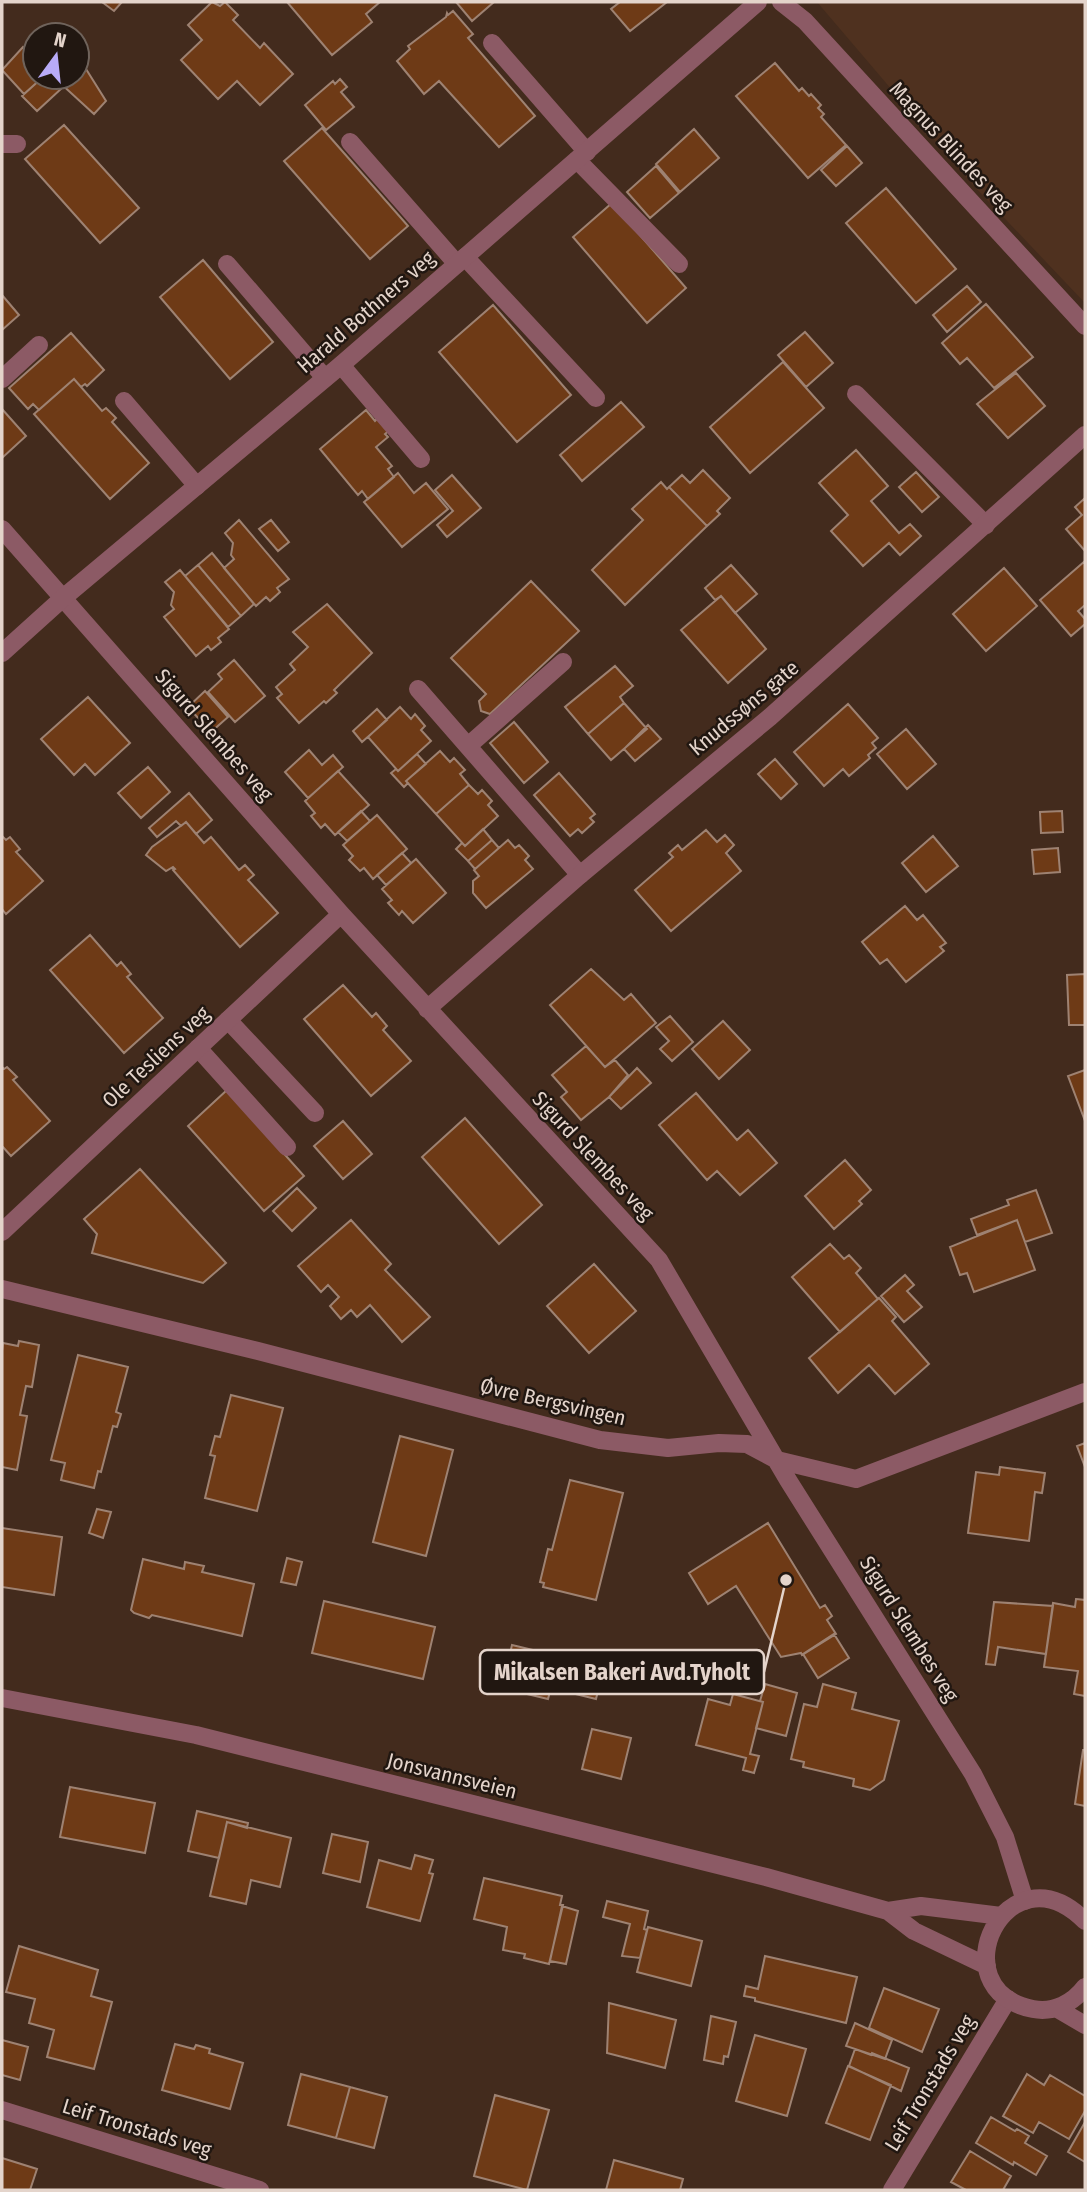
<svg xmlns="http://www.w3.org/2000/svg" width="1087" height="2192" font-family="'Fira Sans Condensed',sans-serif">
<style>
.built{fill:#4f311f}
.building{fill:#6e3a16;stroke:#9e8272;stroke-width:2}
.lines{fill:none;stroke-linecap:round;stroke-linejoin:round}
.service{stroke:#8c5a65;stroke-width:18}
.minor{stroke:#8c5a65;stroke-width:18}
.tertiary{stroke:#8c5a65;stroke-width:18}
.labels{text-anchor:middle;stroke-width:5;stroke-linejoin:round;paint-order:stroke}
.street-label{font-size:21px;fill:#e4d4cb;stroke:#211711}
.leader{fill:none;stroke:#e4d4cb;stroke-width:2.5}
.callout-dot{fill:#e4d4cb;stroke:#211711;stroke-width:2.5}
.callout{fill:#211711;stroke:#e4d4cb;stroke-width:2.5}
.callout-label{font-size:23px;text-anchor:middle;font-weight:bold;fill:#e4d4cb}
</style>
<rect width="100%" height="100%" fill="#432b1d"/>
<path class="built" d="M817 2H1085V303L973 185Z"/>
<path class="building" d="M102 2H122L114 11Z
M212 2 220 6 225 2 238 15 233 20 260 48 264 43 293 74 260 105 237 81 218 99 181 60 202 40 188 25Z
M287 2H380L366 14 372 22 332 55Z
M456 2H494L472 21Z
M620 2H667L630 31 611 9Z
M453 11 473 34 468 38 535 116 499 147 439 81 424 94 397 61 410 49 408 46 446 17 447 13 448 15Z
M23 47 35 60V77H43L24 94 2 70Z
M775 63 799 91 802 88 809 96 811 94 821 105 818 108 824 114 821 117 846 145 808 178 736 96Z
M86 69 106 101 94 114 59 82 68 77H77V73Z
M43 77H51L62 88 37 111 22 96Z
M340 79 347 87 341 92 354 107 326 130 305 105 333 81 335 84Z
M64 125 139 208 100 243 25 159Z
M322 128 408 226 370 259 284 161Z
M694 129 719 158 680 192 656 164Z
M847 146 862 163 836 186 821 170Z
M656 166 679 193 650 218 627 192Z
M886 188 956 269 916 303 846 223Z
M612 203 686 288 647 323 573 237Z
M203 260 273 342 230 379 160 297Z
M967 286 981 302 947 332 933 315Z
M2 295 19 315 2 330Z
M986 304 1033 357 994 388 967 358 960 364 942 343Z
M493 305 571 395 517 442 439 352Z
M805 332 833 363 806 387 778 355Z
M71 333 104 370 87 386 85 384 81 387 74 379 39 410 33 404 28 409 9 388Z
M783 362 824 408 750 473 710 427Z
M1016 373 1045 406 1008 438 977 404Z
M74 379 102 411 106 408 116 418 112 422 149 463 110 499 34 414Z
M621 402 644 427 582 481 560 455Z
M2 409 26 436 2 458Z
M366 410 375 421 380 416 391 429 385 434 388 437 376 447 392 466 388 469 394 477 368 499 362 491 358 495 320 449Z
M856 450 888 486 871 501 899 533 910 524 921 536 900 555 889 543 863 566 831 531 848 515 819 483Z
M703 470 730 498 717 511 720 514 707 526 669 487 682 475 690 483Z
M916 472 939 497 922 512 899 487Z
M398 473 414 493 426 483 448 509 402 547 364 502Z
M452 475 481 508 447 537 437 525 453 511 435 490Z
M661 482 667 489 669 487 707 526 625 605 592 570 643 520 632 509Z
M1085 498V551L1066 529 1082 515 1075 507Z
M239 520 289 579 277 588 280 592 270 601 266 597 256 606 224 568 234 559 231 555 233 543 225 533Z
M271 520 289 542 278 551 259 529Z
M212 553 254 604 241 616 198 565Z
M1085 561V605L1078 611 1085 619V624L1071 636 1040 600Z
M198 565 241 616 228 627 185 576Z
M731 565 757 594 735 613 721 596 715 600 705 588Z
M1004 568 1037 606 986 651 953 614Z
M180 570 229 629 218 638 221 642 211 650 208 646 196 656 164 617 174 609 171 605 174 592 165 582Z
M531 581 579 631 490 714 481 711 479 701 486 694 451 658Z
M721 596 766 649 728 683 681 630Z
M327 604 372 653 334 690 337 693 326 703 324 701 299 723 277 698 282 694 276 687 295 670 290 664 308 647 293 632Z
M234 660 265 696 235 722 208 692 222 679 218 674Z
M615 666 633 686 620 697 624 703 588 734 565 707Z
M205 691 228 717 211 732 188 707Z
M88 697 130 743 95 775 85 764 74 775 41 739Z
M624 703 647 729 611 760 588 734Z
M848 704 878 738 872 743 876 748 868 755 870 758 849 776 843 769 824 786 794 752Z
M400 707 411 719 415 714 425 726 421 730 431 741 398 771 368 737Z
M377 709 387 720 362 742 353 731Z
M514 722 548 762 524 783 490 743Z
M648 725 661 739 635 761 624 749Z
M906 729 936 764 907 789 877 754Z
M309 750 322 765 333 755 343 767 308 798 285 772Z
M440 751 450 762 454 758 465 770 460 774 469 785 436 814 406 781Z
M417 754 426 764 406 781 408 783 404 787 391 773 396 769 398 771Z
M775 759 797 784 781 799 758 774Z
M148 767 170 792 141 818 118 793Z
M338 771 369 805 335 835 325 824 321 828 311 816 315 813 305 801Z
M559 773 595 814 590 818 594 822 582 833 578 829 570 836 534 795Z
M469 785 478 794 482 790 492 801 488 805 498 816 465 846 436 814Z
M189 793 212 820 196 834 186 822 181 826 176 821 157 837 149 828Z
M361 811 370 821 347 841 338 832Z
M1062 811 1063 832 1041 833 1040 812Z
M377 815 407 849 373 879 364 868 360 871 349 860 353 856 343 845Z
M186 822 204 843 211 837 239 870 245 865 254 875 248 880 278 913 240 947 173 870 175 869 173 867 166 871 146 855 152 847Z
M483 829 492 840 468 861 456 849 462 843 465 846Z
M706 830 717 842 725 835 734 845 726 853 741 871 671 931 635 890 673 857 669 853 678 845 682 850Z
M2 836 6 840 10 837 20 849 16 852 43 881 6 914 2 909Z
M933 836 958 866 926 892 902 863Z
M492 840 499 848 475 869 468 861Z
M508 840 515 848 519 845 529 856 525 860 533 869 486 908 473 893V881L479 876 474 870Z
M1058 848 1060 872 1034 874 1032 850Z
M402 853 411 863 386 885 377 875Z
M416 859 446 893 413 923 402 911 399 915 388 903 392 900 382 889Z
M905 906 917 920 923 915 946 943 940 947 944 951 906 982 887 959 880 964 862 942Z
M90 935 117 966 121 962 131 974 127 977 163 1018 124 1053 50 970Z
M591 969 624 1000 631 994 656 1023 605 1067 550 1005Z
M1085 974V1025H1069L1067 975Z
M343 985 372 1017 376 1013 387 1026 383 1030 411 1061 371 1096 304 1019Z
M670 1016 693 1042 672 1061 660 1049 669 1041 656 1027Z
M723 1021 750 1050 719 1079 692 1049Z
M586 1046 605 1067 615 1060 628 1075 609 1097 581 1120 561 1097 567 1092 552 1075Z
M2 1067 4 1069 7 1067 17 1077 13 1080 50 1121 11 1156 2 1146Z
M637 1068 651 1083 621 1109 609 1097Z
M1085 1070V1121L1068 1076Z
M227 1090 304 1176 264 1211 188 1126Z
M696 1093 737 1140 748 1130 777 1163 740 1195 717 1171 707 1180 659 1125Z
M465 1118 542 1205 499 1244 422 1157Z
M343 1121 372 1154 343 1179 314 1146Z
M845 1160 871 1190 859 1201 862 1204 834 1229 805 1196Z
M140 1169 226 1263 203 1283 92 1253 97 1234 84 1219Z
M297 1188 316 1208 292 1231 273 1211Z
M1036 1190 1052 1233 1025 1242 1017 1220 977 1235 971 1219 1009 1205 1007 1200Z
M351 1220 391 1264 385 1270 430 1317 402 1342 370 1305 357 1317 351 1310 341 1319 330 1306 339 1297 328 1285 321 1292 298 1266Z
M1017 1220 1035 1270 974 1292 967 1273 960 1275 950 1247Z
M830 1244 844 1259 849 1255 861 1268 856 1273 878 1299 840 1332 792 1277Z
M594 1264 636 1311 589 1353 547 1306Z
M905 1275 914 1285 907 1291 922 1307 904 1322 881 1296Z
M879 1298 896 1317 892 1321 929 1364 895 1394 869 1365 838 1393 809 1358Z
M19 1341 39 1345 32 1387 26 1386 20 1415 27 1416 17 1470 2 1467V1351L3 1343 18 1346Z
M78 1355 128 1367 116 1412 121 1414 117 1427 113 1426 101 1472 98 1471 94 1488 61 1480 65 1463 51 1460Z
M231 1395 283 1408 257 1511 205 1498 215 1456 210 1455 215 1436 220 1437Z
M400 1436 453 1450 426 1556 373 1542Z
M1085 1443V1467L1077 1446Z
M1000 1467 1045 1473 1042 1493 1035 1492 1029 1541 968 1533 976 1472 999 1475Z
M570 1480 623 1493 596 1600 543 1587 544 1583 540 1582 548 1549 552 1550Z
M97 1509 111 1512 103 1538 89 1533Z
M768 1523 820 1608 825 1605 832 1616 827 1620 836 1634 802 1655 801 1653 781 1657 736 1586 708 1604 689 1573Z
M2 1528 62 1537 54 1595 2 1587Z
M287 1558 302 1562 296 1585 281 1582Z
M143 1559 184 1569 185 1562 204 1566 202 1572 254 1584 242 1636 152 1615 149 1618 134 1613 131 1610Z
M1076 1599 1085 1600V1696L1074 1694 1078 1671 1044 1667 1053 1603 1075 1607Z
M324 1601 435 1627 423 1679 312 1653Z
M994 1602 1053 1606 1046 1654 998 1647 995 1665 986 1664Z
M834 1634 849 1658 818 1678 803 1654Z
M512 1645 604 1667 596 1699 551 1688 548 1699 502 1688Z
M765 1684 797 1693 786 1736 756 1728 763 1702 760 1701Z
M823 1684 856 1693 852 1709 899 1721 884 1780 870 1790 853 1786 854 1779 803 1767 804 1762 791 1759 804 1704 817 1707Z
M733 1694 763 1702 750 1754 759 1756 754 1773 743 1770 746 1758 696 1745 708 1699 730 1705Z
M592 1729 631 1738 621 1779 582 1769Z
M1083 1750H1085V1806L1075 1804Z
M70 1787 155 1803 145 1853 60 1837Z
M197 1811 248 1823 247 1828 227 1822 219 1858 188 1851Z
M227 1822 291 1838 280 1887 251 1880 246 1904 210 1896Z
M332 1834 368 1842 360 1882 323 1873Z
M415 1855 433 1860 429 1873 433 1874 420 1921 367 1907 379 1860 411 1869Z
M484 1878 562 1896 560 1905H563L549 1964 524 1958 525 1954 503 1950 507 1927 474 1919Z
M607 1901 648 1911 644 1929 647 1930 640 1958 622 1956 630 1924 603 1917Z
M562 1906 578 1911 566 1964 550 1961Z
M648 1927 702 1941 691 1986 637 1972Z
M19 1946 98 1970 91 1996 112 2002 94 2069 47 2057 54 2030 29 2023 35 1999 6 1992Z
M765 1956 857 1977 846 2023 755 2001V1998L744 1996 746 1986 758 1989Z
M884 1988 939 2009 922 2052 869 2028Z
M609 2003 676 2020 665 2068 607 2053Z
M711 2016 736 2022 728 2057 724 2056 723 2064 704 2060Z
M855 2023 892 2040 885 2059 846 2046Z
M755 2035 806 2049 787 2116 736 2101Z
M2 2040 28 2047 20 2080 2 2075Z
M175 2044 194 2049 196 2045 210 2049 209 2053 243 2063 230 2109 162 2090Z
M855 2049 871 2055 872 2053 909 2068 901 2091 849 2066Z
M848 2066 891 2085 870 2140 826 2123Z
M301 2074 350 2087 336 2138 288 2125Z
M1027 2074 1044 2085 1050 2075 1085 2096V2111L1069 2139 1039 2122 1033 2133 1003 2116Z
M350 2087 387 2097 374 2148 336 2138Z
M495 2095 549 2110 527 2190 474 2176Z
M991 2117 1015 2131 1017 2129 1029 2136 1025 2143 1047 2156 1036 2175 1014 2162 1013 2165 976 2143Z
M1085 2122V2162L1068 2152Z
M970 2151 1011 2176 1003 2190H966L951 2182Z
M2 2158 37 2169 30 2190H2Z
M614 2160 683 2179 680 2190H606Z"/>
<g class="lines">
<path class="service" d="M492 43 587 152
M350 142 457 264
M2 144H17
M577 160 679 264
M465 257 596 398
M227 264 325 378
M341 365 421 459
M2 379 39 345
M856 394 986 525
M124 401 197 486
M418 689 580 875
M468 746 563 662
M228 1020 315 1113
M198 1048 287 1147"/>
<path class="minor" d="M781 2 805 21 1085 326
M2 529 341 914 659 1260 788 1480 973 1774 1005 1837 1025 1901
M427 1009 580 875 770 717 1085 435
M2 1232 341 914
M2 1289 258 1351 600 1440 668 1448 719 1443 747 1444 777 1460 856 1479 1085 1392
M2 2110 260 2190
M892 2190 1008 1999"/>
<path class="tertiary" d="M2 653 63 598 341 365 758 2
M2 1698 196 1735 766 1877 888 1911 914 1931 987 1966
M888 1911 921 1906 1001 1916
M1085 1921C1007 1843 936 1990 1033 2009 1054 2013 1073 2003 1085 1987
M1056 2008 1085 2025"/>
</g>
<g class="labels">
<g class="street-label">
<text transform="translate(951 147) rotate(47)" y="7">Magnus Blindes veg</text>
<text transform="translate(366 312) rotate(-41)" y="7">Harald Bothners veg</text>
<text transform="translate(744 708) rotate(-40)" y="7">Knudssøns gate</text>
<text transform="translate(214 735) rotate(49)" y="7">Sigurd Slembes veg</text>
<text transform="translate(156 1057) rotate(-43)" y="7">Ole Tesliens veg</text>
<text transform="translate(593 1156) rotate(47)" y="7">Sigurd Slembes veg</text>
<text transform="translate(553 1402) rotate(13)" y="7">Øvre Bergsvingen</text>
<text transform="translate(909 1629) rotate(58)" y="7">Sigurd Slembes veg</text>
<text transform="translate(452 1776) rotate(14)" y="7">Jonsvannsveien</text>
<text transform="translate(930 2083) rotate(-59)" y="7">Leif Tronstads veg</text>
<text transform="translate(137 2128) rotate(17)" y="7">Leif Tronstads veg</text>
</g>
</g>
<path class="leader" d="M786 1580L764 1672"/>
<circle class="callout-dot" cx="786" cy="1580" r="7"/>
<rect class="callout" x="480" y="1650" width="284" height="44" rx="7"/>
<g class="callout-label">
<text x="622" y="1680">Mikalsen Bakeri Avd.Tyholt</text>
</g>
<rect width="1087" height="2192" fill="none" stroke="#e4d4cb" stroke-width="7"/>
<g transform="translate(56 56) rotate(15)"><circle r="33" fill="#211711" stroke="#6f635b" stroke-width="2"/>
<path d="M0-5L12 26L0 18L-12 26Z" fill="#b8abf7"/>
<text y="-10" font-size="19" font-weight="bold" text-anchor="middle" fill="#e4d4cb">N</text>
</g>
</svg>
